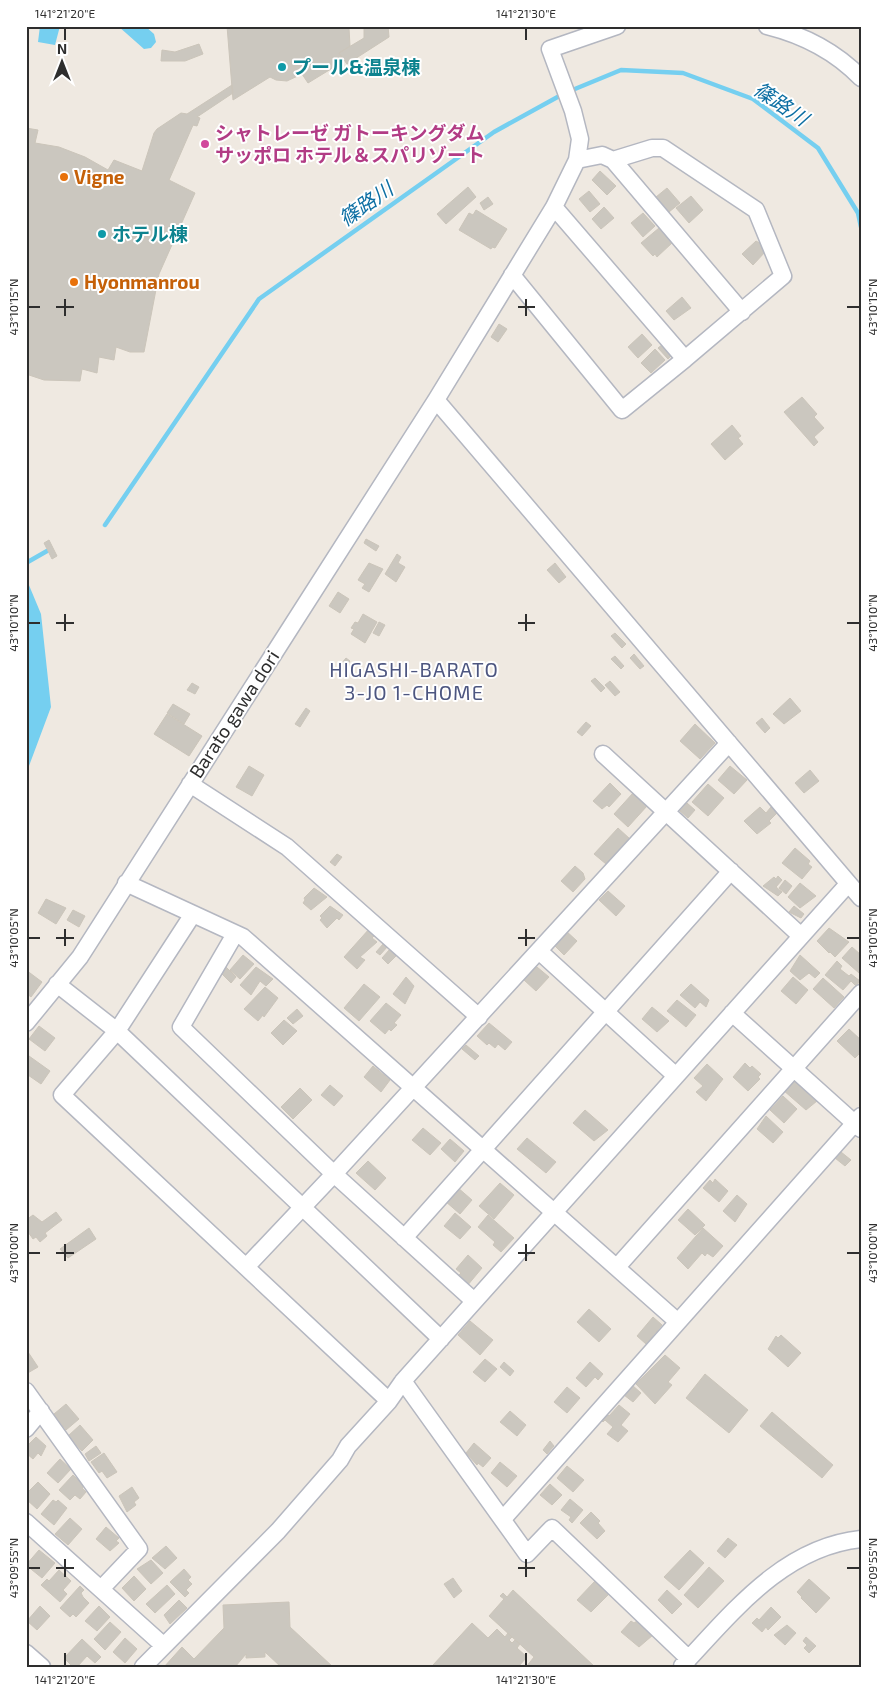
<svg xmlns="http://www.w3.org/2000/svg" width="887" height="1693" font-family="'Exo 2','Noto Sans JP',sans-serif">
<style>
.water{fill:#75cff0}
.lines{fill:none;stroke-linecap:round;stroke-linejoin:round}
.stream{stroke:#75cff0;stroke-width:4.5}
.building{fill:#cbc7bf;stroke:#cbc5ba}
.minor-casing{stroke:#b4b7c1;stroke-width:19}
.minor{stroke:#fff;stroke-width:16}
.ticks{fill:none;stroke:#2e2e2e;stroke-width:2}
.culture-dot{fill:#0f9aa8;stroke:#fff;stroke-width:2}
.hotel-dot{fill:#d1479c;stroke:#fff;stroke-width:2}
.food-dot{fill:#e8710a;stroke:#fff;stroke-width:2}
.labels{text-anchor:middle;stroke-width:4;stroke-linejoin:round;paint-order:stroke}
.culture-label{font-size:19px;font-weight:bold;fill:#0d838f;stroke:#fff;text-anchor:start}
.hotel-label{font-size:19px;font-weight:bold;fill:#b23c85;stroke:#fff;text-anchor:start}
.food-label{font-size:19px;font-weight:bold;fill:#c56008;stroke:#fff;text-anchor:start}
.street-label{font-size:19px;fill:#2e2e2e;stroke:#fff}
.water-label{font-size:20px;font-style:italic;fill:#0d6fa3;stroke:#fff}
.neighbourhood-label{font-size:20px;letter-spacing:1px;fill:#4d5680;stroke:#fff}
.neatline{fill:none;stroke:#2e2e2e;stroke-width:2}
.ticks-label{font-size:12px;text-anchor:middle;fill:#2e2e2e}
</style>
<rect width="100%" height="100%" fill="#efe9e1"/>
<path class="water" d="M40 26H60L55 45 38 42Z
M118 26H145L154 34 156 42 151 48 144 49Z
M26 578 41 614 51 707 26 774Z"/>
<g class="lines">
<path class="stream" d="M570 91 621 70 683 73 753 99 818 148 858 213 861 227
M105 525 259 299 494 132 563 94
M26 563 47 551"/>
</g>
<path class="building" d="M227 26H352L349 28 350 46 339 53 344 61 308 83 302 74 287 81 276 80 270 77 233 100Z
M368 26H388L389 37 347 64 339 53 364 38V29Z
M199 44 203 54 185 61H161L162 50 175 52Z
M232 85 233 93 197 117 200 118 197 126 193 125 169 180 195 193 159 274 144 352H130L116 347 114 360 99 357 97 373 82 369 80 381 44 380 26 374V128L38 130 35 143 59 147 85 157 108 170 114 160 142 171 154 133 157 129 181 113 187 114Z
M600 171 616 186 607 195 592 180Z
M468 187 476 197 446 224 437 214Z
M667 188 680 203 669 212 656 197Z
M589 191 600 204 590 212 579 199Z
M691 196 703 210 689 223 676 208Z
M488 197 493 204 484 210 480 203Z
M604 207 614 218 601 229 592 219Z
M476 210 507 229 495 248 492 247 491 249 459 230 469 213 473 215Z
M643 213 655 226 643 237 631 223Z
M659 228 672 243 657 257 655 254 653 256 641 243Z
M756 241 765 246 763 248 766 251 753 265 742 254Z
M682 297 691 308 674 320 666 311Z
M499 324 507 329 498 342 491 337Z
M642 334 652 345 638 358 628 347Z
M663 344 672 355 668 359 658 348Z
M655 349 665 360 651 373 641 363Z
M802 397 817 414 814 417 824 428 814 437 818 442 814 446 784 412Z
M732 425 741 436 738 438 743 444 725 460 711 444Z
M366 539 379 546 376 551 364 543Z
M49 540 57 556 52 559 44 543Z
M397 554 401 557 398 563 405 567 396 582 385 574Z
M369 563 383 569 369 592 362 588 365 584 358 580Z
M555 563 566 577 559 583 547 570Z
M338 592 349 599 340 613 329 606Z
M363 614 377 622 365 643 351 634 354 629 351 628 355 622 358 623Z
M379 622 385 625 379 636 373 633Z
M615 633 626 644 622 648 611 636Z
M634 654 644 666 640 669 630 658Z
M615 656 624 666 621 669 611 659Z
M346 658 350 661 341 673 337 669Z
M595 678 605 688 601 692 591 681Z
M610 681 620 692 615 696 605 685Z
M192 683 199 687 195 694 187 690Z
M790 698 801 711 784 724 773 714Z
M173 704 190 714 184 724 167 713Z
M306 708 310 711 300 727 295 724Z
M167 714 202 736 189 756 154 734Z
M762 718 770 728 765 733 756 723Z
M586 722 591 726 582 736 577 732Z
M695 724 715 743 700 759 680 741Z
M249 766 264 775 252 796 236 787Z
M730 766 747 780 734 794 718 780Z
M810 770 819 781 804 793 795 783Z
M610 783 621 794 609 807 607 805 602 809 593 801Z
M708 784 724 798 708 816 692 802Z
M633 793 647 806 628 827 614 814Z
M687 803 695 810 688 818 680 811Z
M760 807 766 813 771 807 777 813 769 821 771 823 757 834 744 821Z
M618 828 630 839 606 864 594 854Z
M795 848 810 861 808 864 812 867 802 879 782 863Z
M337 854 342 857 335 866 330 862Z
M575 866 583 873 585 879 573 892 561 881Z
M778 876 782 880 776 887 782 892 778 896 763 886 774 877 776 879Z
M785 880 792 886 786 894 779 888Z
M800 883 816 896 800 908 788 897Z
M314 888 327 897 311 910 303 903 305 900 304 898Z
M608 891 625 906 616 916 599 900Z
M46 899 66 908 56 924 38 913Z
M330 906 343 915 339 920 337 918 327 928 320 920 322 918 320 916Z
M794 906 804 914 801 918 789 912Z
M73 910 85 916 79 927 67 920Z
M370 928 376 934 372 938 377 942 360 957 365 960 357 969 344 957Z
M829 928 849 942 835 957 830 952 829 953 817 941Z
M565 930 577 941 564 955 553 944Z
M384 943 388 946 380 955 376 952Z
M852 947 861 955V971L859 973 842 958Z
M390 949 397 955 388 964 382 958Z
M243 955 254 964 240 979 230 970Z
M800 955 820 973 815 978 809 973 800 980 790 971Z
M837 961 842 966 840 969 849 976 851 974 860 981 856 986 851 981 843 990 825 975Z
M226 967 236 977 231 983 221 973Z
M256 967 273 979 266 986 260 981 251 995 240 985Z
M537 967 549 977 536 991 524 980Z
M26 970 42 982 31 997 26 993Z
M406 977 414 986 405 1004 393 994Z
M793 977 808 990 796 1004 781 991Z
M823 978 844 997 834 1008 813 989Z
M364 984 380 997 359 1021 344 1008Z
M691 984 709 1000 706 1007 700 1002 695 1008 680 995Z
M265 987 278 998 264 1017 263 1015 258 1021 244 1009Z
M677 1000 696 1015 686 1027 667 1011Z
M386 1003 401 1015 394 1023 397 1025 391 1031 389 1029 385 1034 370 1021Z
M652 1007 669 1021 657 1032 642 1019Z
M297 1009 303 1016 293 1024 287 1018Z
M284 1020 297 1031 283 1045 271 1033Z
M489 1023 512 1042 505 1050 498 1044 495 1048 489 1043 487 1045 477 1036Z
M39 1026 55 1038 45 1051 29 1039Z
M849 1029 861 1040V1052L855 1058 837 1041Z
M466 1045 479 1056 475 1060 462 1049Z
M29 1056 50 1071 41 1084 28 1075 26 1077V1060Z
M745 1063 750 1068 752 1066 761 1074 758 1077 760 1079 748 1091 733 1077Z
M707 1064 723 1079 706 1101 696 1092 703 1086 694 1078Z
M373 1066 390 1080 381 1092 364 1077Z
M792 1079 817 1101 806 1110 783 1090Z
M330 1085 343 1096 334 1106 321 1095Z
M300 1088 312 1100 293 1119 281 1107Z
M783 1096 797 1109 784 1123 770 1110Z
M585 1110 608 1130 594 1141 573 1123Z
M766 1116 783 1132 773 1143 757 1129Z
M423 1128 441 1143 430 1155 412 1140Z
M527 1138 556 1162 546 1173 517 1149Z
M450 1139 464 1151 455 1162 441 1149Z
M841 1152 851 1160 845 1166 835 1158Z
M368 1161 386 1178 375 1190 356 1173Z
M715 1179 728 1191 719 1202 703 1188 710 1180 713 1183Z
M500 1183 514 1195 494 1219 479 1206Z
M457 1187 472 1200 460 1214 445 1201Z
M737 1195 747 1204 735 1222 723 1211Z
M688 1209 705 1225 695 1235 678 1220Z
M56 1212 62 1220 45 1233 47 1236 40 1242 36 1237 33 1239 26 1229V1220L33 1215 42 1222Z
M455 1213 471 1227 460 1239 444 1226Z
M488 1215 514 1238 501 1252 493 1245 495 1242 478 1227Z
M89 1228 96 1239 68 1258 60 1249Z
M703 1228 723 1246 713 1257 707 1253 705 1256 702 1253 688 1269 677 1258Z
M468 1255 482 1268 467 1286 457 1277 461 1273 456 1269Z
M589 1309 611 1329 599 1342 577 1322Z
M653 1317 662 1325 646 1344 637 1336Z
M470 1321 493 1340 480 1355 458 1335Z
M781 1335 801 1353 788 1367 768 1349 776 1336 778 1338Z
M26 1349 38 1367 26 1374Z
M665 1355 680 1368 668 1382 672 1385 655 1404 636 1384Z
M485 1359 497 1369 485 1382 473 1372Z
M504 1362 514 1371 510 1376 500 1367Z
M590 1362 603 1374 598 1380 595 1377 586 1387 576 1378Z
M705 1374 748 1410 729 1433 686 1398Z
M632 1385 641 1393 633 1402 624 1395Z
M567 1387 580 1398 567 1413 554 1402Z
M66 1404 79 1419 66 1430 54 1414Z
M619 1405 630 1414 621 1425 628 1431 618 1442 607 1434 613 1427 605 1420 603 1422 600 1419 606 1413 609 1416Z
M510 1411 526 1425 517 1436 500 1422Z
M772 1412 833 1465 822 1478 760 1426Z
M80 1425 93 1440 82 1451 68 1436Z
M36 1437 46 1446 41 1456 38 1453 33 1459 26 1453V1447Z
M550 1441 554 1446 547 1454 543 1450Z
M474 1443 491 1458 483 1467 478 1463 477 1465 466 1453Z
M96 1446 101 1453 89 1461 85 1454Z
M104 1453 117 1472 107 1478 102 1471 99 1473 91 1462Z
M60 1459 71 1469 58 1483 47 1473Z
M500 1462 517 1476 507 1487 491 1473Z
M567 1466 584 1480 573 1492 557 1478Z
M73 1475 84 1486 82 1488 86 1492 80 1499 75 1495 70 1500 59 1490Z
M38 1482 50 1494 37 1509 26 1499V1494Z
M550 1484 562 1495 552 1505 540 1495Z
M132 1487 139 1498 134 1502 136 1505 127 1512 119 1496Z
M570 1499 583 1510 572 1523 569 1520 571 1517 561 1510Z
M53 1500 56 1502 58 1500 67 1508 54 1525 41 1514Z
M591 1512 600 1521 598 1523 605 1531 597 1539 580 1523Z
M70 1518 82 1529 68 1545 55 1534Z
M106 1527 119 1538 116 1541 119 1543 110 1551 96 1539Z
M728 1538 737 1545 725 1558 717 1551Z
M166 1546 177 1558 165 1569 152 1558Z
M39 1550 55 1563 42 1578 26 1565Z
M690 1550 704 1563 679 1590 664 1577Z
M151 1560 163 1573 151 1584 137 1569Z
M709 1567 724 1581 698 1608 684 1595Z
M184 1569 191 1577 188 1580 192 1584 186 1590 189 1593 185 1597 170 1582Z
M59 1570 71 1581 63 1590 67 1594 60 1602 41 1585 47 1579 49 1581Z
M134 1576 146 1589 134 1601 122 1588Z
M453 1578 462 1591 454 1598 444 1584Z
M809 1579 830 1598 816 1613 801 1598 802 1597 797 1592Z
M595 1581 609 1594 591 1612 577 1600Z
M167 1585 175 1594 155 1613 146 1604Z
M80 1586 84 1590 81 1593 83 1597 89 1603 76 1617 73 1614 70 1617 60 1608Z
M513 1590 595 1667H526L534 1657 489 1616 504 1599 500 1596 503 1593 507 1597Z
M667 1590 682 1604 672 1614 658 1600Z
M179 1600 187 1608 170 1624 164 1615Z
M289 1602 290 1627 333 1667H281L265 1652V1657L246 1658V1654L235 1667H164L182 1647 194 1659 224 1628 223 1605Z
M40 1606 50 1616 37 1630 27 1621Z
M99 1606 110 1617 97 1631 85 1621Z
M771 1607 781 1617 768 1630 766 1627 762 1632 752 1623 757 1618 759 1620Z
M631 1621 634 1623 637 1621 653 1635 639 1647 621 1632Z
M110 1622 121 1632 105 1650 94 1639Z
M472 1623 488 1638 497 1629 505 1637 508 1633 512 1637 509 1640 512 1643 515 1640 520 1644 517 1648 527 1657 518 1667H434L433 1665Z
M787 1625 796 1633 785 1645 774 1635Z
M806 1637 816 1646 809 1653 804 1648 807 1645 803 1641Z
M125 1638 137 1649 125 1663 113 1652Z
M82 1639 101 1657 95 1663 87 1656 77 1667H73L64 1658Z"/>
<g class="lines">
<defs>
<path id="minor" d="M767 26C803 35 835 51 861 78
M577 160 602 155 613 160 742 312
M554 207 685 359 783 276 756 210 663 148H652L613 160
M512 275 622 410 685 359
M436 400 861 898
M603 754 801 936
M190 784 287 847 479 1017
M126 883 243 937 678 1322
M193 914 117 1031 62 1095 389 1401
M235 934 181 1027 334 1174 474 1301
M539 951 676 1076
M57 984 117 1031 441 1339
M732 1013 861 1129
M26 1023 80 957 436 400 554 207 577 160 580 139 573 111 550 49 617 26
M404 1238 731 871
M246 1267 334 1174 729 743
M617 1267 861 993
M403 1381 527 1554 552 1528 689 1659
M26 1391 139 1549 101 1589
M26 1429 41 1411
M503 1519 861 1116
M26 1522 164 1646
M26 1653 42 1667
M682 1666C732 1613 783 1547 861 1539
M143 1667 278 1531 340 1460 348 1446 389 1401 403 1381 848 884"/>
</defs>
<use href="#minor" class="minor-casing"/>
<use href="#minor" class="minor"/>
</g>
<path class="ticks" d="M65 28V40M526 28V40M65 299V316M526 299V316M28 307H40M56 307H74M518 307H535M847 307H860M65 614V631M526 614V631M28 623H40M56 623H74M518 623H535M847 623H860M65 929V946M526 929V946M28 938H40M56 938H74M518 938H535M847 938H860M65 1244V1261M526 1244V1261M28 1253H40M56 1253H74M518 1253H535M847 1253H860M65 1559V1577M526 1559V1577M28 1568H40M56 1568H74M518 1568H535M847 1568H860M65 1653V1666M526 1653V1666"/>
<g class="culture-dot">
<circle cx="282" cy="67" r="5"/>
<circle cx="102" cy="234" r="5"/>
</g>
<circle class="hotel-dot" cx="205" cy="144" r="5"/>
<g class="food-dot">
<circle cx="64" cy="177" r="5"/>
<circle cx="74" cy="282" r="5"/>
</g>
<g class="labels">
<g class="culture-label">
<text x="292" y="74">プール&amp;温泉棟</text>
<text x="112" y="241">ホテル棟</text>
</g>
<g class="hotel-label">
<text x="215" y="140">シャトレーゼ ガトーキングダム<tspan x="215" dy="22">サッポロ ホテル＆スパリゾート</tspan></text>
</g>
<g class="food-label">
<text x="74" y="184">Vigne</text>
<text x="84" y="289">Hyonmanrou</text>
</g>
<g class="street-label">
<text transform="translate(234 714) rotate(-57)" y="7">Barato gawa dori</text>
</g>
<g class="water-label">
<text transform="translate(781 104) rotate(34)" y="7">篠路川</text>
<text transform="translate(366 204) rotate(-35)" y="7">篠路川</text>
</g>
<g class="neighbourhood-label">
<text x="414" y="677">HIGASHI-BARATO<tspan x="414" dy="23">3-JO 1-CHOME</tspan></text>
</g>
</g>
<rect width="887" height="1693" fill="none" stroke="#ffffff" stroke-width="55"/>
<g transform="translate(62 62)" stroke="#ffffff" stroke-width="4" paint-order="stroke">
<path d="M0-4L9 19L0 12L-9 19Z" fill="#2e2e2e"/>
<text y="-8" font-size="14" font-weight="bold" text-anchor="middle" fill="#2e2e2e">N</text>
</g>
<rect x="28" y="28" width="832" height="1638" class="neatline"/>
<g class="ticks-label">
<text x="65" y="18">141°21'20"E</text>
<text x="526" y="18">141°21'30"E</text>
<text transform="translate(14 307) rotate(-90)" y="4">43°10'15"N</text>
<text transform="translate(873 307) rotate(-90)" y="4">43°10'15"N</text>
<text transform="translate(14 623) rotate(-90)" y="4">43°10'10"N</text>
<text transform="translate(873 623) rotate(-90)" y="4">43°10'10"N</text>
<text transform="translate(14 938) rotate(-90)" y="4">43°10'05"N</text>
<text transform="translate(873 938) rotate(-90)" y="4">43°10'05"N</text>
<text transform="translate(14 1253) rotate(-90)" y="4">43°10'00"N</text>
<text transform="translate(873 1253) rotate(-90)" y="4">43°10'00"N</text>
<text transform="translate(14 1568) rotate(-90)" y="4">43°09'55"N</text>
<text transform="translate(873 1568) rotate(-90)" y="4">43°09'55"N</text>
<text x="65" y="1684">141°21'20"E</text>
<text x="526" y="1684">141°21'30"E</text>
</g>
</svg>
